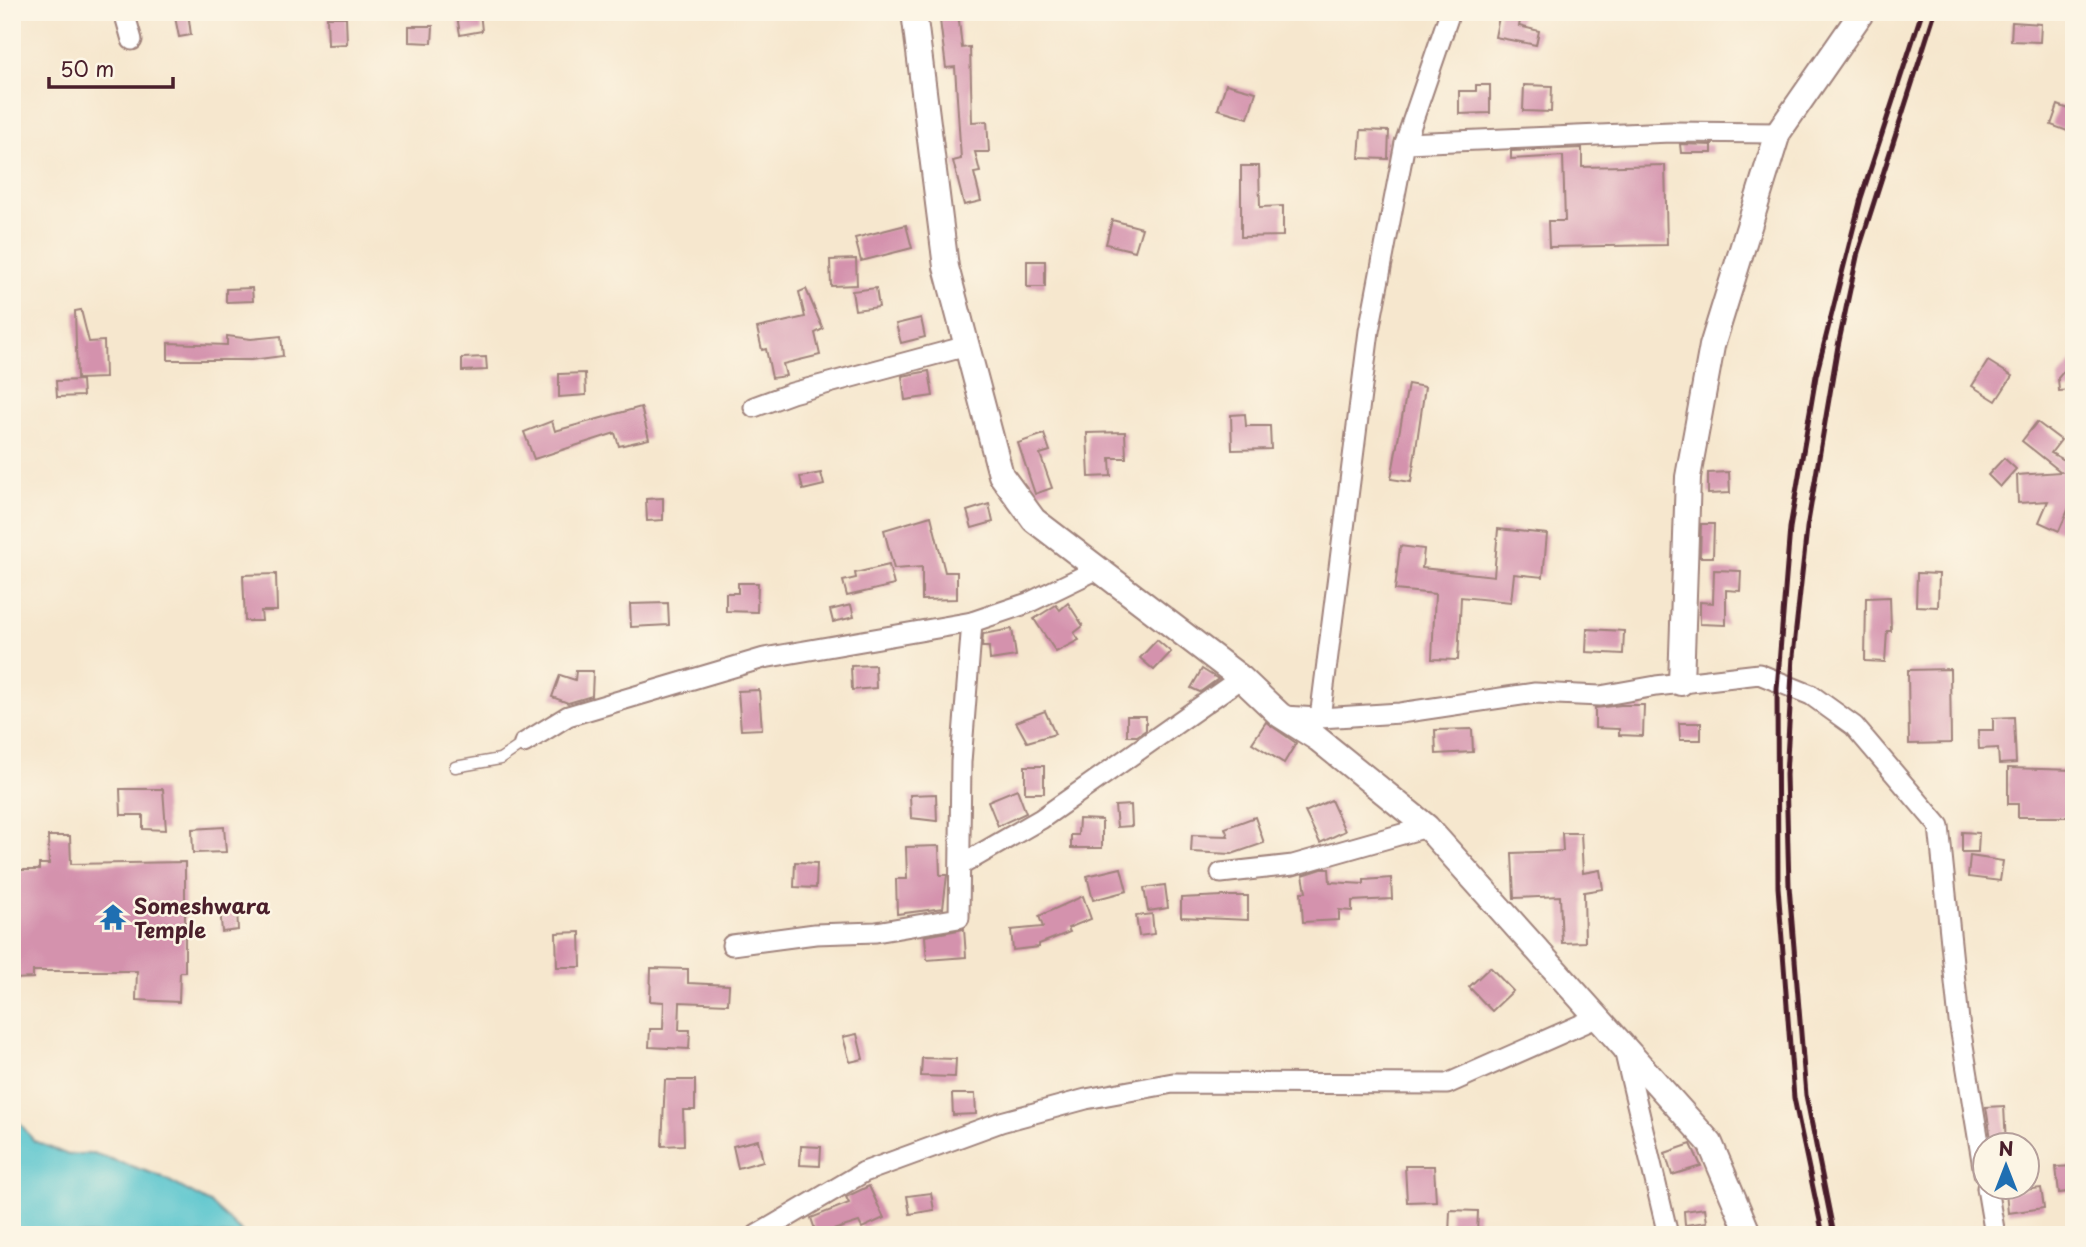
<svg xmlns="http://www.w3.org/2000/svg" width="2086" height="1247" viewBox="0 0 2086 1247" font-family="'Playpen Sans',sans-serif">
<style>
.water{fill:#58c5ce;stroke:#51727c;stroke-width:2}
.building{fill:#d492ad}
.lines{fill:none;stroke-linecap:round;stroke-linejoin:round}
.service-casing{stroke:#a0837c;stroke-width:13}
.minor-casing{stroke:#a0837c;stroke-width:23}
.tertiary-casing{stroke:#a0837c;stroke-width:28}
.service{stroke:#fff;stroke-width:10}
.minor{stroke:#fff;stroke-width:19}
.tertiary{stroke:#fff;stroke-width:24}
.rail{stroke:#4a1f2b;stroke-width:5}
.labels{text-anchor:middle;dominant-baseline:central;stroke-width:5;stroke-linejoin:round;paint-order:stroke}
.poi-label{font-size:21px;font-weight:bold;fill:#4a1f2b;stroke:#fcf5e5;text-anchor:start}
</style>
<rect width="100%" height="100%" fill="#fcf5e5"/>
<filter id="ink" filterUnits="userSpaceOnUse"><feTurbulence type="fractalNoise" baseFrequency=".0143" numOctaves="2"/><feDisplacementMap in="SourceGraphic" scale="14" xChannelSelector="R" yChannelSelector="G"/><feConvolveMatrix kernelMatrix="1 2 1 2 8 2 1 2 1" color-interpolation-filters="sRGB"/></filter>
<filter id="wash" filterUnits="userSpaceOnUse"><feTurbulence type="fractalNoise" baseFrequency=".00686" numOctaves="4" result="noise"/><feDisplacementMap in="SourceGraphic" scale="28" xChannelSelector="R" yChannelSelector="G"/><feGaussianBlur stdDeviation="1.57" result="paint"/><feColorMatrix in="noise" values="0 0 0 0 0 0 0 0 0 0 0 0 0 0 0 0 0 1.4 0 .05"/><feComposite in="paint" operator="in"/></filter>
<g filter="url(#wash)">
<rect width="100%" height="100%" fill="#f6e7ce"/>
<!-- water -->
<path class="water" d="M12,1113L34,1141L68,1155L93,1153L160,1176L210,1203L245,1235H12Z"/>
<g id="blocks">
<!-- building -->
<g class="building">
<path d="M174,12H188L191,35L179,37Z"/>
<path d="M480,12L482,31L460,35L457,15Z"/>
<path d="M939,12H958L962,48L970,47L972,122L987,121L989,152H975L980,172L974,173L981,201L964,205L953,161L961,159L955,67L946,68Z"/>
<path d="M1500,12H1522L1519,26L1539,31L1536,45L1495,37Z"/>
<path d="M327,17H346L347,44L328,45Z"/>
<path d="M2012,22L2041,24L2040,42L2011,41Z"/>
<path d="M409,26H433L432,43L409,42Z"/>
<path d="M1226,84L1256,92L1248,118L1218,109Z"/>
<path d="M1476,85H1490V113L1459,114V91H1476Z"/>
<path d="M1524,85L1552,86L1551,112L1523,111Z"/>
<path d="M2058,105L2074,111L2070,132L2051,125Z"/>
<path d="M1361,130L1389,131L1388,159L1359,158Z"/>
<path d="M1680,144L1712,145V153H1681Z"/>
<path d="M1582,148V167L1665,165L1667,245L1549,247L1548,221H1565L1563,156L1511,159V151Z"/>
<path d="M1241,166H1259L1260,207L1283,206V236L1241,237Z"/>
<path d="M1112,220L1142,228L1135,251L1106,244Z"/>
<path d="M906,225L912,248L861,261L855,238Z"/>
<path d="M856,259L857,285L831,286L830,260Z"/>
<rect x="1027" y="261" width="18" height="26"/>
<path d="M252,288L253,301L226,302V289Z"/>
<path d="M876,288L879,307L855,310L852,291Z"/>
<path d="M806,289L823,329L815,333L820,355L783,364L786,376L772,378L766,349L762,350L757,328L805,317L799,292Z"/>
<path d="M81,310L89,342L104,341L105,378L77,379L75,311Z"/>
<path d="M921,318L925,337L901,343L896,324Z"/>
<path d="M227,336L251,339L281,336L283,356L251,360H168V343L227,345Z"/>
<path d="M486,357L487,370L462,371V358Z"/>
<path d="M2074,359V390L2059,391L2058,378Z"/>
<path d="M1988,361L2012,376L1996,401L1972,386Z"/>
<path d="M929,371L933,396L905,400L902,376Z"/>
<path d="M585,373L586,395L559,397V374Z"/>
<path d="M82,380L83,396L57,397L56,381Z"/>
<path d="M1408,384L1425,387L1411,482L1391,479Z"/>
<path d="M641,407L649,439L619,446L615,433L534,459L524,432L552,421L555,431Z"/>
<path d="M1245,414L1246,426H1270L1271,449L1232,450L1231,415Z"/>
<path d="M2037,422L2061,440L2051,453L2074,465V496L2059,531L2039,522L2048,501L2018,503L2017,475L2061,472L2022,441Z"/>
<path d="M1125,432L1126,458H1110L1111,476L1089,477L1087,433Z"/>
<path d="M1044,434L1050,451L1040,454L1052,488L1035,494L1018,443Z"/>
<path d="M2004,458L2016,469L2000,487L1988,475Z"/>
<path d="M1729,472L1730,493L1708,494V473Z"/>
<path d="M821,473L824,485L803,490L800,477Z"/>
<path d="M663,498V520L647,521L646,499Z"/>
<path d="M989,504L993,522L972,528L967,511Z"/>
<path d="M931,516L945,572H957V599L922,600V567L894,569L884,530Z"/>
<path d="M1701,524H1714L1713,557H1700Z"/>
<path d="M1498,529L1547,534L1543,577L1514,574L1511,602L1461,597L1458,660L1432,659L1435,594L1395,590L1400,546L1424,549L1422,568L1494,576Z"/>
<path d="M889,565L894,585L847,596L843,581L856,578L855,573Z"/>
<path d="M1714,570L1741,571L1740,591L1726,590V625L1700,624V602L1713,603Z"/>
<path d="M1917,573L1939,574L1938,607L1916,606Z"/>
<path d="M276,574L277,611H261L262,621H245L243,575Z"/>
<path d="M738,583H758L757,612L726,611V593H738Z"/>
<path d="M1890,597L1891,631H1887L1885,662L1865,661L1866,598Z"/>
<path d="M668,603L669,625L631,627L630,604Z"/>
<path d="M1068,603L1083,626L1074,633L1079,640L1056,652L1034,619L1056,605L1060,610Z"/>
<path d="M851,605L854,617L833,622L830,610Z"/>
<path d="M1012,629L1016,656L990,660L989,647H982L983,634Z"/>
<path d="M1587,629L1624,631L1623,654L1586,652Z"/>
<path d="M1157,640L1171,652L1154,670L1140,658Z"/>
<path d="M875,665L876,688L852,690L851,666Z"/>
<path d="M1202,669L1218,679L1200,692L1191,688Z"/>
<path d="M1950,669L1951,743L1909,744L1908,670Z"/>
<path d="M576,671H593L592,696L568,703L552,697L560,675L575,680Z"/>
<path d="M759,690L762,729L741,730L738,691Z"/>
<path d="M1621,705H1644L1643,736L1619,735V729L1595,728V708Z"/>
<path d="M1045,711L1055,734L1027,742L1016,722Z"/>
<path d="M1127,716H1146V730L1137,736H1127Z"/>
<path d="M2014,717L2016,763L1999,764L1998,748L1979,749L1978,730H1993V718Z"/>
<path d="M1266,722L1296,743L1284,763L1252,743Z"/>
<path d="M1679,723H1701V740H1680Z"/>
<path d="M1472,729L1473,752L1436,754L1435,730Z"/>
<rect x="1025" y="766" width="19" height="27"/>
<path d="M2008,768L2074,770V817H2018V804H2008Z"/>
<path d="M120,789H163L166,830L143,829V815H121Z"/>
<path d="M1017,789L1026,813L998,826L988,801Z"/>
<path d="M936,794L937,821L911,818L910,795Z"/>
<path d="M1331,800L1345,831L1320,843L1305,812Z"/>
<path d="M1131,805L1132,826L1117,827L1115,806Z"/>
<path d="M1255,817L1264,843L1232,854L1191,852L1192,835L1228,836L1225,828Z"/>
<path d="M1079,819L1102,820V848H1071V835H1078Z"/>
<path d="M224,827L226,852L193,853L192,829Z"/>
<path d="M1962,832L1979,833L1978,852H1962Z"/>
<path d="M1562,833H1581L1583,873L1600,870L1603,889L1584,892L1585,942L1562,943L1560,896L1514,898L1512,853L1563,851Z"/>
<path d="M48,836H70L71,864L185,862V972H180L179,1002L136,1000L137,971H33V978L12,979V870H39V864H49Z"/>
<path d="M939,846L940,875H947L943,908L897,914L896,879H907L906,847Z"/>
<path d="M1970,856L2003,861L2000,881L1968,877Z"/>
<path d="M795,862L817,863L816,888L794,887Z"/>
<path d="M1121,868L1127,891L1093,900L1087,876Z"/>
<path d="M1322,869H1329L1330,882L1364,884V880L1391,878L1392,899L1352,901V911L1339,910V920L1303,922L1301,892H1306L1303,875Z"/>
<path d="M1165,885L1168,908L1148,911L1144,888Z"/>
<path d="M1083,896L1091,919L1068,928L1070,932L1039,944V947L1013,950L1011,930L1043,927L1039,916Z"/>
<path d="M1224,896H1248V920L1181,917V898Z"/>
<path d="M237,906L238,930L222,932L220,907Z"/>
<path d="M1152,914L1154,934L1139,936L1136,916Z"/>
<path d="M964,929L966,957L927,960L925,936Z"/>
<path d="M580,932L581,967H557L556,933Z"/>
<path d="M1490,967L1513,991L1492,1011L1469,987Z"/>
<path d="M651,968L688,969V983L729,985L728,1004L680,1002L679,1030H690L689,1049L649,1047L650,1029H663L664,1002L650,1001Z"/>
<path d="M857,1034L863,1059L850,1062L843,1037Z"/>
<path d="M922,1058L956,1059L955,1077L921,1076Z"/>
<path d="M665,1080H695V1110H683L684,1145L662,1146Z"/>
<path d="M952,1094H975L976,1114L953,1115Z"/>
<path d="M2004,1106L2006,1145H1992L1986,1107Z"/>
<path d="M758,1140L763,1161L738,1168L733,1146Z"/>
<path d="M1691,1144L1701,1166L1672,1175L1665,1153Z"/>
<path d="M801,1146L821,1147L820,1166L800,1165Z"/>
<path d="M1405,1166H1434L1436,1201L1407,1202Z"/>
<path d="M2074,1166V1191L2059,1193L2056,1167Z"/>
<path d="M869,1186L884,1218L862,1228L859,1222L817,1235L811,1218L849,1203L846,1197Z"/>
<path d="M2041,1188L2044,1208L2008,1213L2006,1192Z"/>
<path d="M931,1193L934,1210L910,1214L907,1196Z"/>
<path d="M1705,1208L1707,1222L1685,1225L1684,1211Z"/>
<path d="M1450,1210L1478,1211L1477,1235H1449Z"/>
</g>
</g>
</g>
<g filter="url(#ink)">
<use href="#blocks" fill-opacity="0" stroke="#a0837c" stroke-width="2"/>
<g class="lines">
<defs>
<path id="service" d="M455,767L500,759L524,743"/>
<g id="minor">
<path d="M124,12L132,40"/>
<path d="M1405,143L1671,132L1778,133"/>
<path d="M754,407L792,393L967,346"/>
<path d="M1283,716L1320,718L1400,713L1535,693L1600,696L1656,686L1759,674L1811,695L1854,726L1939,826L1959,1021L1984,1173"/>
<path d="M1320,718L1369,331L1405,143L1450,12"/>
<path d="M524,743L568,716L764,658L972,622L1028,603L1098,569"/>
<path d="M961,865L1041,819L1241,678"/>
<path d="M1221,873L1293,865L1427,827"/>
<path d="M732,945L815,934L876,932L959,918L961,762L972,622"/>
<path d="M1623,1045L1668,1235"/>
<path d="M1987,1188L1995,1235"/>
<path d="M757,1235L864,1172L1001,1122L1086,1099L1173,1083L1447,1084L1596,1018"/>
</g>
<g id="tertiary">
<path d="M914,12L946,267L1001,475L1034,520L1241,678L1280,715L1318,739L1427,827L1710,1143L1749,1235"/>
<path d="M1681,683L1688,477L1712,346L1778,133L1862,12"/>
</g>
</defs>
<!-- service casing -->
<use href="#service" class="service-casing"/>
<!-- minor casing -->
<use href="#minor" class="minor-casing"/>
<!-- tertiary casing -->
<use href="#tertiary" class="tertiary-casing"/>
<!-- service -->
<use href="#service" class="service"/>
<!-- minor -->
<use href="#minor" class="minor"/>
<!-- tertiary -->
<use href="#tertiary" class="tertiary"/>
<!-- rail -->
<g class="rail">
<path d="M1823,1235L1794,1098L1778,887L1777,689L1790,528L1816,376L1861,198L1922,12"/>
<path d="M1834,1235L1806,1095L1789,886L1786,775L1793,656L1807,528L1838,346L1858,252L1935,12"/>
</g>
</g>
</g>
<!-- icons -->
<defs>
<symbol id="temple-bare" viewBox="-9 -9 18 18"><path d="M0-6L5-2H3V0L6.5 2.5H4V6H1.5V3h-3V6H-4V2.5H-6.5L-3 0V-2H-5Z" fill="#1f6fb2" stroke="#fcf5e5" stroke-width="2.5" paint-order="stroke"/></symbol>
</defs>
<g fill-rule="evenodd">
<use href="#temple-bare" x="94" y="898" width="38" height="38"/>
</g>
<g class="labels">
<!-- poi labels -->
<g class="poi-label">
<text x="134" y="905">Someshwara<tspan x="134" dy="24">Temple</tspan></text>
</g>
</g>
<!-- margin -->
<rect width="2086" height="1247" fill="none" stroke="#fcf5e5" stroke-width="42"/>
<!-- north arrow -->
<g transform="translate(2006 1166)"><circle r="33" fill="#fcf5e5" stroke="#b59f9b" stroke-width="2"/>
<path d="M0-5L12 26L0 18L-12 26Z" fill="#1f6fb2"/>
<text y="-10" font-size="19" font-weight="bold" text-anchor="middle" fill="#4a1f2b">N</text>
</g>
<!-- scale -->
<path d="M49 77v10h124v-10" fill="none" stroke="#4a1f2b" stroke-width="3.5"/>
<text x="60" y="77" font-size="21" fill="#4a1f2b" stroke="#fcf5e5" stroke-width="5" paint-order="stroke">50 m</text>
</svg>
